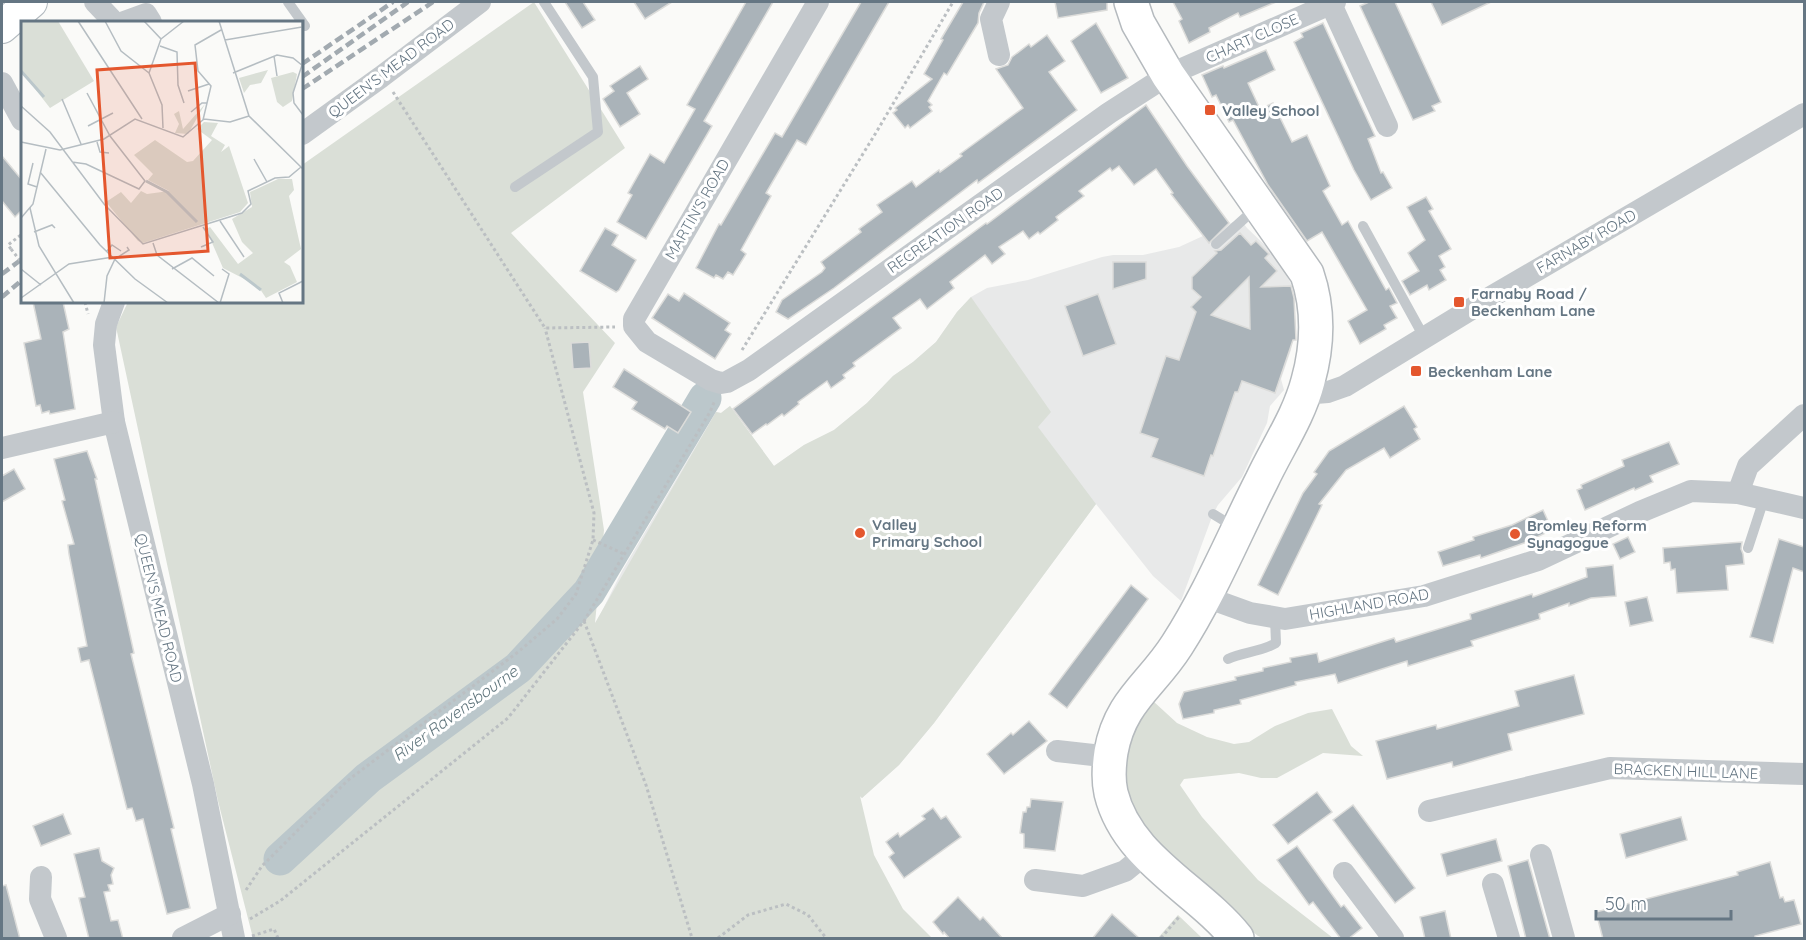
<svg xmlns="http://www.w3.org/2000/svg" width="1806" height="940" viewBox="0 0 1806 940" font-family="Quicksand,sans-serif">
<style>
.built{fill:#e8e9e9}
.green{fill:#dadfd7}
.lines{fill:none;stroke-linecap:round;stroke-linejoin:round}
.river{stroke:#bbc7cb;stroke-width:33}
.building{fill:#aab3b9;stroke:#dcdcda;stroke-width:1.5;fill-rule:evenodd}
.secondary-casing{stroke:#b3babf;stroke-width:34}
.primary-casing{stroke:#b5babe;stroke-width:36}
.path{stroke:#bbbfc2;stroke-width:3;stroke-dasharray:3 3;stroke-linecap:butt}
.lane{stroke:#c3c8cc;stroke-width:10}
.street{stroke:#c3c8cc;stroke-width:22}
.secondary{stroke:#fff;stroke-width:32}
.primary{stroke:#fff;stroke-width:33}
.rail{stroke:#a2aab0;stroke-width:4.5;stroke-dasharray:9 4.5;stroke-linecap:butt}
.path-bridge{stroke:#bbbfc2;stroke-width:3;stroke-dasharray:3 3;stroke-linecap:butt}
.poi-dot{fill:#e4572e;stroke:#fff;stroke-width:2}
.labels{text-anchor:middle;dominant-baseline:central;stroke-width:6;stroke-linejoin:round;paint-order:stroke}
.street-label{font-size:15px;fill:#657683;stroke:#fff}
.poi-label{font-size:15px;font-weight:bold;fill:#657683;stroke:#fff;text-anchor:start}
.water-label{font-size:16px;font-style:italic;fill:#60757c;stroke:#fff}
.inset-river{fill:none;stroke:#bbc7cb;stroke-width:3}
.inset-road{fill:none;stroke:#b5bdc2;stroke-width:1.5}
.view{fill:#e4572e;fill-opacity:0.15;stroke:#e4572e;stroke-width:3}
.inset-edge{fill:none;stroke:#657683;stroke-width:3}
</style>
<rect width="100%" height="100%" fill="#fafaf8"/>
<!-- built -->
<path class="built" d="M1240,219L1247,228L1269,249L1282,266L1291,284L1294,329L1291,350L1281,379L1284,390L1270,406L1267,423L1242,477L1218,505L1213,514L1181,601L1153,576L1096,504L934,723L899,765L862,798L595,625L622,571L716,412L721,413L730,406L774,466L804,445L834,430L867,403L893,376L913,362L936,342L957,312L971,297L987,288L1028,280L1102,257L1113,255H1143L1179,247Z"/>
<!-- green -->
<g class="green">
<path d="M534,2L625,148L511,233L615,343L583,392L604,530L595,623L716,412L721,413L730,406L774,466L804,445L834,430L867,403L893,376L913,362L936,342L957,312L971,297L1051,412L1038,427L1096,504L934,723L899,765L862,798L860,796L874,855L903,909L932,938H253L218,801L116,327L128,302H302V165Z"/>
<path d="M1153,701L1177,723L1207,737L1234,744L1249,742L1275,726L1308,713L1332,709L1351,746L1363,756L1323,753L1277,778H1261L1239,773L1184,779L1180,785L1202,817L1258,880L1333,938H1263L1258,936L1183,875L1126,803L1122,750L1131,729Z"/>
<path d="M1178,915L1202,938H1158Z"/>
</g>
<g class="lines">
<!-- river -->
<path class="river" d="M280,859L368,778L518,668L589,592L705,398"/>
</g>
<!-- building -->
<g class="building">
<path d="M565,2H583L595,20L582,28Z"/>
<path d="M634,2H672L645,19Z"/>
<path d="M746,2H773L704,121L712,126L646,239L617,222L632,195L628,193L650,154L664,163L695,109L687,105Z"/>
<path d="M861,2H889L806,145L797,140L766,193L771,196L741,250L746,254L733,275L728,272L723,279L716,275L714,278L696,268L719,224L721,225L775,133L782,137Z"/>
<path d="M963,2H984L979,13L978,23L947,75L944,73L928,101L932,105L929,107L932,111L910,128L908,125L905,128L893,113L897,110L895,108L932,79L924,74L943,40L941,39Z"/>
<path d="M1055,2H1107V10L1058,18Z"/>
<path d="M1173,2H1276L1240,17L1238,13L1209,28L1210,32L1189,43L1179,21L1182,19Z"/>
<path d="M1369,2H1395L1441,102L1432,106L1435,111L1413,120L1360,6Z"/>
<path d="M1431,2H1491L1442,25Z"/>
<path d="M1096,23L1128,78L1101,93L1071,41Z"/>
<path d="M1323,23L1375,136L1368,139L1381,173L1383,172L1392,188L1371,200L1354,170L1294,42L1303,37L1301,33Z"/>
<path d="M1047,35L1065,61L1049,72L1077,110L978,183L977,180L834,288L788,319L776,312L782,300L822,272L825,268L821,262L861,232L859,229L882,212L877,205L912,181L916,187L939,170L940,172L962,156L960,154L1023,108L996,69L1008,65L1012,57L1029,44L1031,47Z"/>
<path d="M1266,50L1275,70L1248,83L1260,109L1273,103L1292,142L1307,135L1330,186L1323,191L1342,225L1348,221L1386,290L1389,288L1397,303L1390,306L1397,318L1384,325L1386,329L1360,344L1348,321L1367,310L1322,232L1307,241L1268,185L1233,120L1229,122L1216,95L1212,97L1202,75L1223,66L1224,68Z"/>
<path d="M640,66L648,79L627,93L640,114L620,127L603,99L614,91L610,86Z"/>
<path d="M1146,105L1187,166L1229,223L1209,243L1171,194L1173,193L1156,169L1134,185L1119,166L1112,171L1110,168L1079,191L1084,196L1056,217L1058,220L1040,234L1038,232L1029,239L1023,231L999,247L1005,254L992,264L985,255L950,282L954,288L927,309L920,299L893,318L901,328L853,363L855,366L843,375L845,378L831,388L827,381L798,402L799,404L784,416L782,414L767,425L766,424L752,434L733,409L986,223L987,224Z"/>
<path d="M2,156L22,180V210L15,217L2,201Z"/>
<path d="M1426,197L1433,209L1429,211L1451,249L1439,256L1445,267L1440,270L1446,280L1429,290L1427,285L1410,295L1402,281L1419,271L1408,253L1425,240L1407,207Z"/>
<path d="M605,228L618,235L612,245L636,260L619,290L616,292L580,271Z"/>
<path d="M1240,233L1251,245L1256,241L1269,254L1265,258L1277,271L1261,287L1291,286L1294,298L1296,340H1293L1275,393L1242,381L1238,392H1235L1213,456L1211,455L1204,476L1151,457L1158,439L1140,433L1166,356L1179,360L1196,312L1191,307L1201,297L1192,289V277L1217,253L1215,251L1221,250ZM1249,277L1250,329L1211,315Z"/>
<path d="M1113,262H1146V279L1113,289Z"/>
<path d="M684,293L730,323L725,330L731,334L715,359L652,318L668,294L679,301Z"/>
<path d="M1098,294L1116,344L1083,356L1065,306Z"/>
<path d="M33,302H63L69,329L63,332L75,409L50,414L49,411L42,413L40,405L36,406L24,343L41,339Z"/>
<path d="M589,342L591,368L573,369L571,343Z"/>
<path d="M624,369L691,412L678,433L667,426L665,429L632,409L637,402L613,387Z"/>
<path d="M1404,406L1417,427L1414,429L1420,439L1390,458L1384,448L1346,470L1319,504L1322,505L1278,595L1258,585L1303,493L1317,474L1314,472L1329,451Z"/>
<path d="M1669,442L1679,464L1650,476L1653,482L1635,490L1634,488L1585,510L1577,490L1582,488L1581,485L1624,466L1622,460Z"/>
<path d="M87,451L97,479H95L134,653L131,654L174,828L171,829L190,908L167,914L143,819L136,821L132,808L127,809L89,660L81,662L78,648L87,646L69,554L68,545L74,544L62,501L65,500L54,459Z"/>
<path d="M14,469L25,489L2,502V476Z"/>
<path d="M1543,510L1552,530L1524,543L1481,558L1480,555L1443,566L1438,552L1474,540L1473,537L1512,525Z"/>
<path d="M1628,537L1635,552L1620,559L1613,544Z"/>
<path d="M1779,539L1804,547V572L1793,568L1773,643L1750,637Z"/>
<path d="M1742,542L1741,549L1743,554L1744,564L1726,566L1728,590L1677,593L1675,569L1671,570L1670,562L1664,563L1663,548Z"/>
<path d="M1613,565L1616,596L1591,598L1569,606V603L1539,614L1540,619L1471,641L1473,646L1408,666L1407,661L1338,683L1335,674L1295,682L1296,685L1240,700L1241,704L1214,710V713L1183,719L1179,704L1184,692L1236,680L1235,677L1263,671V668L1291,662L1290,658L1317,653L1319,662L1394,638L1396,642L1471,619L1470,614L1532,594L1533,597L1587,577L1586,568Z"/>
<path d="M1131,585L1148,599L1067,708L1049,694Z"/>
<path d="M1647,597L1653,621L1630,626L1625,602Z"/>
<path d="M1574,675L1584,714L1508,734L1512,750L1453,767L1452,762L1387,779L1376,741L1436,725L1437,729L1519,706L1515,691Z"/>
<path d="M1029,721L1047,741L1004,774L987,754L1011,733L1013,735Z"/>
<path d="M1317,792L1332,812L1288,844L1273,825Z"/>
<path d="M1031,799L1063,802L1055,851L1024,848V834L1020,833L1023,812H1026L1027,807H1030Z"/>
<path d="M1353,805L1415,888L1395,903L1333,820Z"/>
<path d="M933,808L941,819L946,816L961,837L904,878L889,857L894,853L886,842L898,833L900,837L925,819L922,816Z"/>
<path d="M63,814L71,834L41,846L33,826Z"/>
<path d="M1681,817L1687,840L1626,858L1620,834Z"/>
<path d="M1496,839L1502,861L1447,876L1441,854Z"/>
<path d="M1297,846L1341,907L1344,905L1362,928L1348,939H1341L1313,902L1309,905L1277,860Z"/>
<path d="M99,848L102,861L114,868L111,875L113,884L108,885L110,891L104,892L111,921L118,920L123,939H89L79,898L85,897L74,854Z"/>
<path d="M1528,860L1550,939H1526L1508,866Z"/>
<path d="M1770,862L1780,898L1783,897L1785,902L1794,900L1801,924L1755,936V939H1603L1596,912L1738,875L1737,872Z"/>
<path d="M6,885L20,939H2V886Z"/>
<path d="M958,897L980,920L983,917L1003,939H950L944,932L943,934L933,922Z"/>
<path d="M1445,911L1451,939H1425L1420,917Z"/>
<path d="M1112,914L1140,939H1092Z"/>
</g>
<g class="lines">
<defs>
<path id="secondary" d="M2,27L31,2"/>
<path id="primary" d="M1131,2L1138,23L1168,75L1307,274C1319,309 1318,345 1308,381C1299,416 1277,448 1262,480C1234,535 1210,594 1177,645C1151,686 1120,701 1111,752C1109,765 1108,780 1111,793C1127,859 1198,889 1237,938"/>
</defs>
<!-- secondary casing -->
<use href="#secondary" class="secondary-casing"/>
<!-- primary casing -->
<use href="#primary" class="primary-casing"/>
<!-- path -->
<g class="path">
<path d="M393,92L545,328L615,327"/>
<path d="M11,249L8,245L22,234"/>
<path d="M85,302L88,314"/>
<path d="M742,350L877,131L953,2"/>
<path d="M593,540L624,554"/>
<path d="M584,621L646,785L692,938"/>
<path d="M246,890L262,866L347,781L518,652L557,619L576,594L593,540L594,513L545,328"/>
<path d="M250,919L280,901L508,718L584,621L710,412L715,400"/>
<path d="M252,936L274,929L278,938"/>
<path d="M718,938L748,915L786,904L808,915L826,938"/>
<path d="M1161,938L1179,917"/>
</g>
<!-- lane -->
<g class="lane">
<path d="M288,2L305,26"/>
<path d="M515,187L598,132L593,77L544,2"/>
<path d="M1363,226L1424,337"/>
<path d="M1216,244L1256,208"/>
<path d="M1213,514L1236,528"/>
<path d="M1748,548L1764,499"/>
<path d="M1228,659C1243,652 1261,652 1276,643L1275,618"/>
</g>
<!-- street -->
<g class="street">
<path d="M95,2L114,22"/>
<path d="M818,2L634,319V326L647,342L711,380L721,383L727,382L749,370L1109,113L1168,75L1335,2"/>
<path d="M1330,2L1387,126"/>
<path d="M124,22L146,14L151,22"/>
<path d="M999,55L991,19L999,2"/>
<path d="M2,83L22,120"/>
<path d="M302,134L381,77L480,2"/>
<path d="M114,302L106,324L104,345L114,422L203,784L234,938"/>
<path d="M1303,394L1328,392L1345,386L1491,297L1804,114"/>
<path d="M2,448L114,422"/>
<path d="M1738,493L1748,466L1804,415"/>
<path d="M1203,596L1250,613L1285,619L1424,596L1538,560L1640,512L1691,491L1738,493L1804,508"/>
<path d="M1057,751L1111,757"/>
<path d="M1429,811L1610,768L1804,774"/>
<path d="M1541,855L1564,938"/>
<path d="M1344,873L1393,938"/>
<path d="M41,877L40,899L56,938"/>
<path d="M1035,880L1083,886L1125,871L1147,853"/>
<path d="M1493,884L1509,938"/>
<path d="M183,938L230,914"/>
</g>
<!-- secondary -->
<use href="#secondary" class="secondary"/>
<!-- primary -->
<use href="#primary" class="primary"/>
<!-- rail -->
<g class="rail">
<path d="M302,64L393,2"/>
<path d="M302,77L408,2"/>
<path d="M302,89L433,2"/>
<path d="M2,274L22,259"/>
<path d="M2,297L22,280"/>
</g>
<!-- path-bridge -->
<path class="path-bridge" d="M11,249L22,263"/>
</g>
<!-- markers -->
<g class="poi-dot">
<rect x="1204" y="104" width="12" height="12" rx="3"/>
<rect x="1453" y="296" width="12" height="12" rx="3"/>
<rect x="1410" y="365" width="12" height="12" rx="3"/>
<circle cx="860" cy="533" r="6"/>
<circle cx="1515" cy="534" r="6"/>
</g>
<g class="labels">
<!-- street labels -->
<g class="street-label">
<text transform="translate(1252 38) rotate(-24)">CHART CLOSE</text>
<text transform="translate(391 68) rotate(-37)">QUEEN'S MEAD ROAD</text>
<text transform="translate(697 209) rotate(-60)">MARTIN'S ROAD</text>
<text transform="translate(945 230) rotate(-35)">RECREATION ROAD</text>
<text transform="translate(1586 241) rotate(-30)">FARNABY ROAD</text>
<text transform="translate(1369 604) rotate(-10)">HIGHLAND ROAD</text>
<text transform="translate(159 608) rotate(76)">QUEEN'S MEAD ROAD</text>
<text transform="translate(1686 771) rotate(2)">BRACKEN HILL LANE</text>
</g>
<!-- poi labels -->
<g class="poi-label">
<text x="1222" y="110">Valley School</text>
<text x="1471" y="293">Farnaby Road /<tspan x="1471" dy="17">Beckenham Lane</tspan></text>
<text x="1428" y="371">Beckenham Lane</text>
<text x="872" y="524">Valley<tspan x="872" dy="17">Primary School</tspan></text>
<text x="1527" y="525">Bromley Reform<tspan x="1527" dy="17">Synagogue</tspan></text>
</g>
<!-- water labels -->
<g class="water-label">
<text transform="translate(455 713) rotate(-36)">River Ravensbourne</text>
</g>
</g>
<!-- overview -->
<g transform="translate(21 21)">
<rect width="282" height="282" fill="#fafaf8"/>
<path d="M0,0H37L73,60L29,87L0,50ZM247,49L240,62L229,64L223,72L218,57ZM272,51L276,53L271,80L262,86L256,81L250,57ZM184,83L167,113L154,112L158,103L153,93L158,90L162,108ZM183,101L197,102L190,115L204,124L200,131L208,125L227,182L219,191L122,222L117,220L85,181L100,171L110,182L120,170L126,173L148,170L127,159L132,153L113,134L134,119L166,141L172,140L191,119L176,108ZM257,158H271L273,169L268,175L280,228L263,241L269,245L276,261L245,277L237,265L202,247L185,208L189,206L217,243L232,232L221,221L211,198L231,186L229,171Z" fill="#dadfd7"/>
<path class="inset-river" d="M0,50L23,76M125,160L146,171L176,201M219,253L240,269"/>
<path class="inset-road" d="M57,0L121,98M84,0L100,30L128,52M123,0L140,18L128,52L141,84L142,107M198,0L228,95L282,148M281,0V44M140,18L163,0M204,19L281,6M139,25L156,31L157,64L163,82M253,35L256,55M281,44L272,72L273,82L282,94M212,52L256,34L272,37L282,45M167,70L188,63M41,78L60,123M0,85L29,111L83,183L122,223L221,192L230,183L227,170L254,157L268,156L280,146M170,91L181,82H186M182,99L190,65L177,50L174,24L200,9M67,105L92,92M0,121L39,129L83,118L114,98L162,116L183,98L209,101L228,95M76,121L79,131L88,132M233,138L246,161M51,141L65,143L118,168L124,160L89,115L66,72M12,142L7,163L16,166M19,151L79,224L114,258L147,282M9,187L18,225L53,282M0,197L12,183L25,128M199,200L223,236M13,211L31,204L34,207M132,222L136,234L198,282M180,226L192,221L182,206M86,230L91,224L100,230M0,248L20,264M151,248L171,237L193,255M0,277L48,243L92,236M83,282L86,255L94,238L108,229L106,226M199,282L208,253L201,248M262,282L258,272L282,260"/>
<path class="view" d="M174,42L187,230L89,237L76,49Z"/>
<rect width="282" height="282" class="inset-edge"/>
</g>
<!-- border -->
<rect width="1806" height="940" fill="none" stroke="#657683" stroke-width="6"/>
<!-- scale -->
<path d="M1596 910v9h135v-9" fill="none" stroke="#657683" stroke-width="3"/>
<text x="1605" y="910" font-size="18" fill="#657683" stroke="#ffffff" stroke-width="4.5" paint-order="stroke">50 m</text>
</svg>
